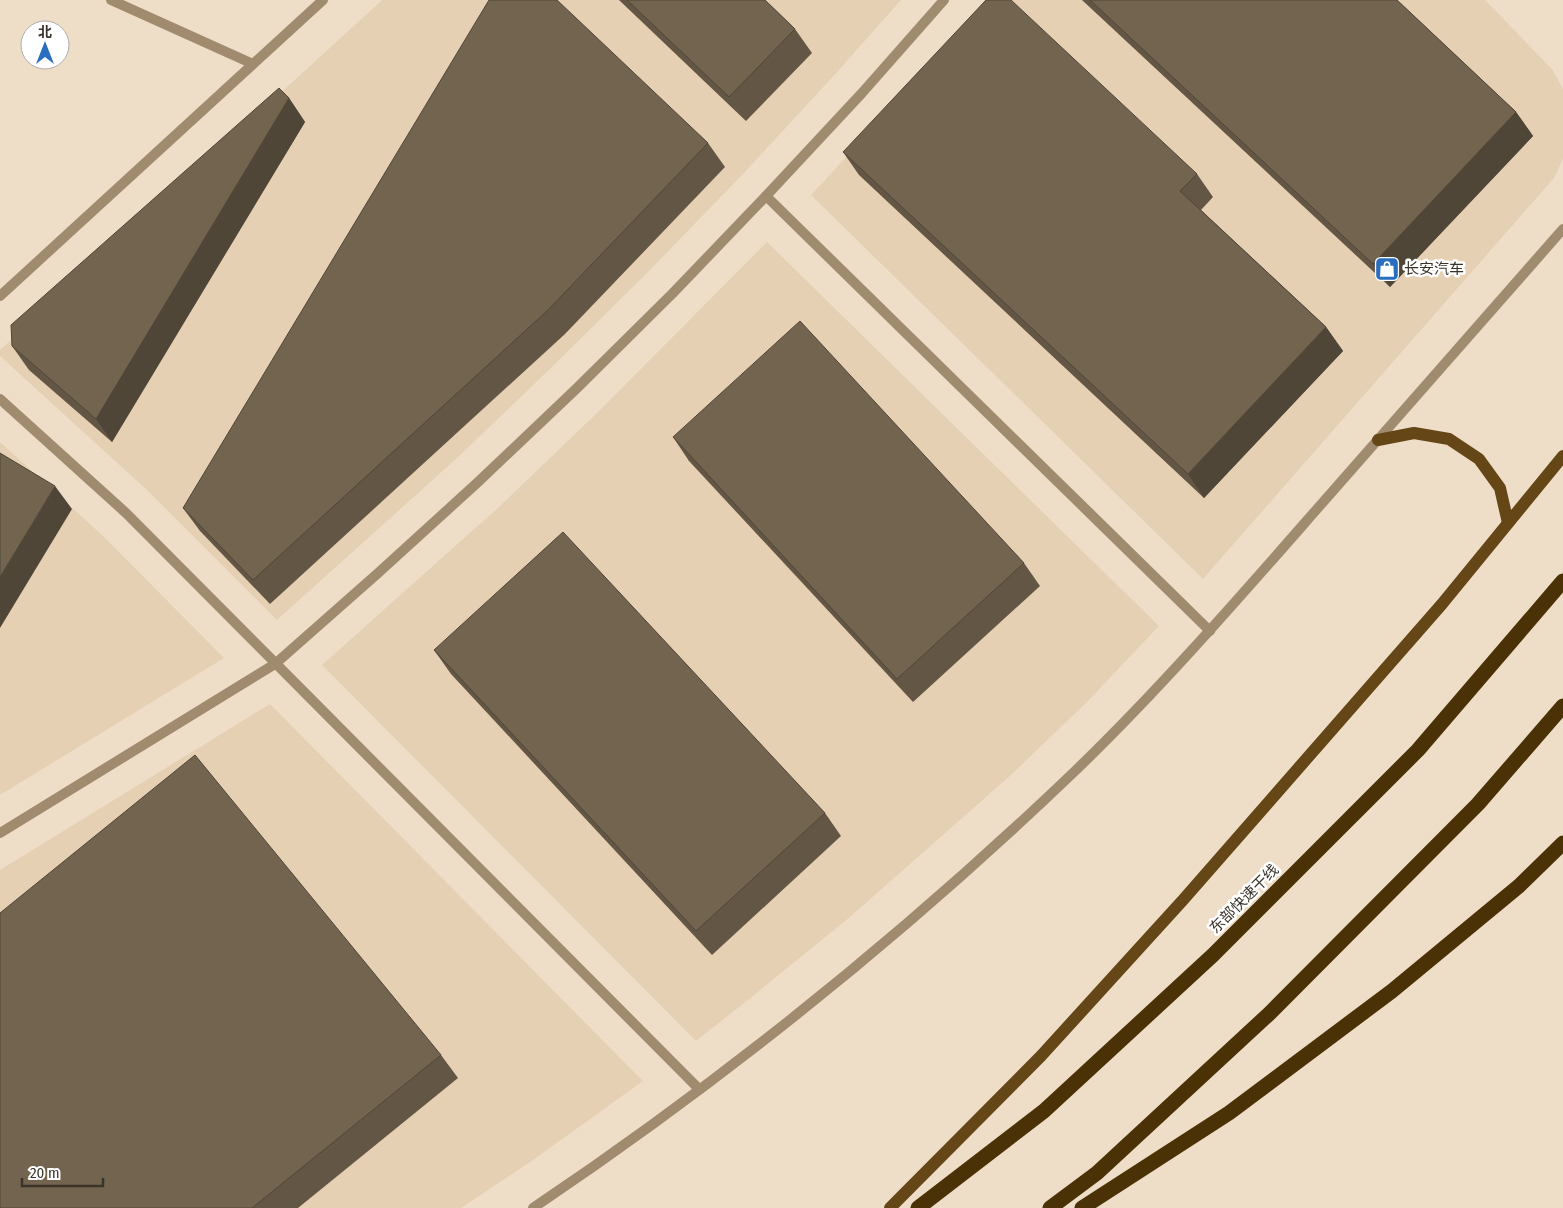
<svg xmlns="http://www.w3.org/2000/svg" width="1563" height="1208" viewBox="0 0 1563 1208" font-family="'Fira Sans Condensed','Noto Sans SC',sans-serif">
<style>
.built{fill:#e6d0b3}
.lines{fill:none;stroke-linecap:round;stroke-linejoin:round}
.lane{stroke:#a18b6e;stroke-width:10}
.street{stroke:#a18b6e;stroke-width:10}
.primary{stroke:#654617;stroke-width:12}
.highway{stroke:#4a3106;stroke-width:15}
.wall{fill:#635645}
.shaded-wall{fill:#504638}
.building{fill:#736450;stroke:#504638}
.labels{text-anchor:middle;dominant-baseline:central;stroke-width:5;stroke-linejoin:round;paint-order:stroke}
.poi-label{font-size:15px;fill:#39332a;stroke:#fff;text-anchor:start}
.street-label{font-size:15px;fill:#39332a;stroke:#fff}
</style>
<rect width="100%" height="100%" fill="#efdec7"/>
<!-- built -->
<g class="built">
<path d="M382,0H901L838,71L743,174L649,271L553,366L456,459L277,620L148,491L0,356V350Z"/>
<path d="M987,0H1485L1552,69L1563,89V159L1554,178L1203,579L811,195L886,114Z"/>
<path d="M767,242L1159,626L1087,702L1011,775L850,917L748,1000L696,1041L322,665L500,506L598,412Z"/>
<path d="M0,442L104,537L224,658L0,795Z"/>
<path d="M270,704L643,1081L536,1158L461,1208H0V870Z"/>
</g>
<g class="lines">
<!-- lane -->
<g class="lane">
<path d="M111,0L253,64"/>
<path d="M766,196L1210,631"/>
</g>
<!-- street -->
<g class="street">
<path d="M0,296L323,0"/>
<path d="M0,399L126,513L699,1089"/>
<path d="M0,833L275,664L377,574L477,483L576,389L672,294L766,196L862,93L944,0"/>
<path d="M533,1208C723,1080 908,931 1074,772C1160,689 1238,599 1317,509C1399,416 1481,322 1563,229"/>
</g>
<!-- primary -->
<g class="primary">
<path d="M1378,440L1414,433L1449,439L1479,459L1500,488L1508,523"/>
<path d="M890,1208L1041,1056L1183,900L1442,604L1563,456"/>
</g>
<!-- highway -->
<g class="highway">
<path d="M918,1208L1044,1111L1213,955L1418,750L1563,581"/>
<path d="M1050,1208L1097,1173L1270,1013L1478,804L1563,706"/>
<path d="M1082,1208L1229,1113L1392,991L1519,886L1563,843"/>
</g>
</g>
<!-- wall -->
<g class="wall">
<path d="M619,0H765L795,29L812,53L746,121Z"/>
<path d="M1082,0H1397L1516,112L1533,136L1390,287Z"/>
<path d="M289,98L305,122L112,442L29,370L12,346Z"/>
<path d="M708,143L725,167L565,334L270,604L200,531L183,508Z"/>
<path d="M843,152L1197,174L1213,197L1201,210L1326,327L1343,351L1204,498L859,175Z"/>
<path d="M673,437L1024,563L1040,586L913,702L689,461Z"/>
<path d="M434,650L825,813L841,836L712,955L451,674Z"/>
<path d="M441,1055L458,1078L298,1208H0Z"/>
</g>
<!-- shaded-wall -->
<g class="shaded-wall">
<path d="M289,98L305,122L112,442L96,419Z"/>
<path d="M1516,112L1533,136L1390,287L1373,264Z"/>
<path d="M1326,327L1343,351L1204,498L1188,474Z"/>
<path d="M55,486L72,509L0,628V577Z"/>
</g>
<!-- building -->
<g class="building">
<path d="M489,0H557L708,143L548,310L253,580L183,508Z"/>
<path d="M627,0H765L795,29L729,97Z"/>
<path d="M986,0H1011L1197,174L1180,191L1326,327L1188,474L843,152Z"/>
<path d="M1090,0H1397L1516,112L1373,264Z"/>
<path d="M279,88L289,98L96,419L12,346L11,325Z"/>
<path d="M800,321L1024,563L897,679L673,437Z"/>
<path d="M0,453L55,486L0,577Z"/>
<path d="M563,532L825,813L696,931L434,650Z"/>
<path d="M195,755L441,1055L252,1208H0V913Z"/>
</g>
<!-- icons -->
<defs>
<symbol id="shop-square" viewBox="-11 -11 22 22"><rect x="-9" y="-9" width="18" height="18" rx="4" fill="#2a6ebf" stroke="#fff"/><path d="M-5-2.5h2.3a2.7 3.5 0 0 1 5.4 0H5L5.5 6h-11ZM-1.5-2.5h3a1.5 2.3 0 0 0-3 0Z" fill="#fff"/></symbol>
</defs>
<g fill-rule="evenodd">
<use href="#shop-square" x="1373" y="255" width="28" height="28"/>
</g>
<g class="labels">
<!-- poi labels -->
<g class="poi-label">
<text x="1404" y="269">长安汽车</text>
</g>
<!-- street labels -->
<g class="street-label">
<text transform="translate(1244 899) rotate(-45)">东部快速干线</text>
</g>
</g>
<!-- north arrow -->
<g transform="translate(45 45)"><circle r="24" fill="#ffffff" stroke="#b0adaa"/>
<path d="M0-4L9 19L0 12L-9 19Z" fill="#2a6ebf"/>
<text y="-8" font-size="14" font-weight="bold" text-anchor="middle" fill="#39332a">北</text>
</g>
<!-- scale -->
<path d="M22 1178v8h81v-8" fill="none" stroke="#39332a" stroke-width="2.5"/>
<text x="30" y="1178" font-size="15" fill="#39332a" stroke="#ffffff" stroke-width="4" paint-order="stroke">20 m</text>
</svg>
